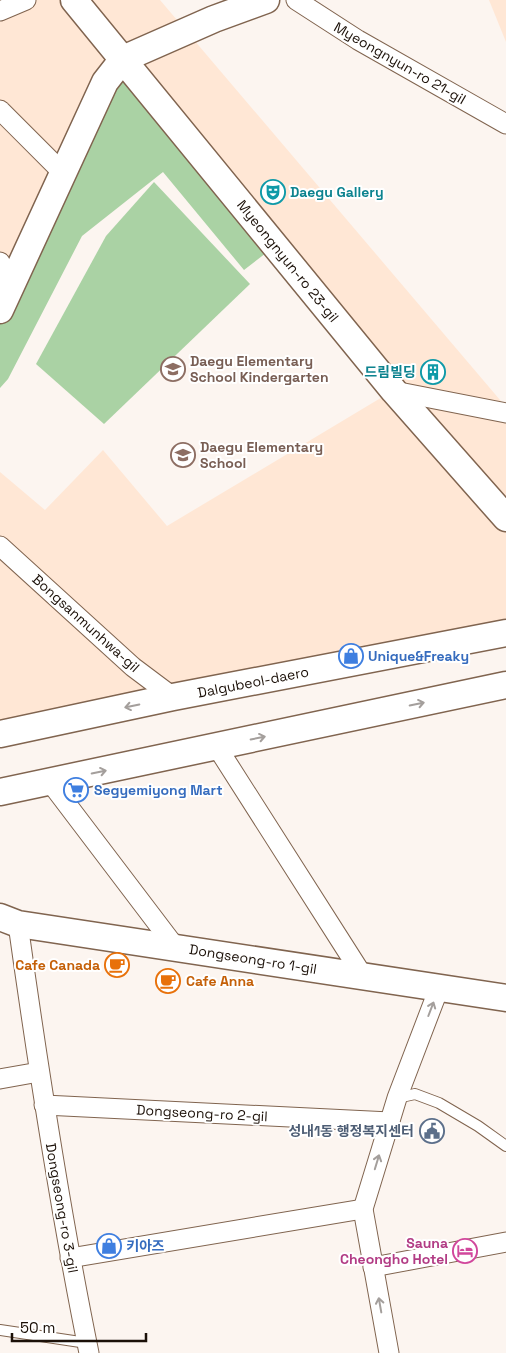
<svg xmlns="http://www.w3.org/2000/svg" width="506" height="1353" viewBox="0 0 506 1353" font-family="'Space Grotesk','Noto Sans KR',sans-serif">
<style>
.built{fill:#ffe7d5}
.green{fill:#aad2a4}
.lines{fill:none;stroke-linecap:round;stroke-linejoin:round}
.lane-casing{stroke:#80644f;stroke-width:12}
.street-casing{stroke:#80644f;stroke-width:21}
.secondary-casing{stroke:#80644f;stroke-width:29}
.lane{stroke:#fff;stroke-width:10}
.street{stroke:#fff;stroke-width:19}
.secondary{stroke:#fff;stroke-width:26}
.oneway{stroke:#a49f9c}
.labels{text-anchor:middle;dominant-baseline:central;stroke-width:4;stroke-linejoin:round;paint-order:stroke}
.street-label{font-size:14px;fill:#1b1008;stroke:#fff}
.culture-label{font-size:14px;font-weight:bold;fill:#0d838f;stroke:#fff;text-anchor:start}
.education-label{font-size:14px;font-weight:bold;fill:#785e54;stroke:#fff;text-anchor:start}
.shop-label{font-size:14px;font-weight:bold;fill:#366cbe;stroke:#fff;text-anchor:start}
.food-label{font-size:14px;font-weight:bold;fill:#c56008;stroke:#fff;text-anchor:end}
.service-label{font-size:14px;font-weight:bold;fill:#4e5e75;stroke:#fff;text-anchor:end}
.hotel-label{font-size:14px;font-weight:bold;fill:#b23c85;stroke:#fff;text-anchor:end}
</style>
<rect width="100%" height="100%" fill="#fcf5f0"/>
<!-- built -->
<g class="built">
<path d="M0,0H160L506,407V633L0,736V472L45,510L103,450L167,526L394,390L123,59L0,310Z"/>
<path d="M489,0H506V42Z"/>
</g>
<!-- green -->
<g class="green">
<path d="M123,59L275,246L244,270L163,172L82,236L8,379L0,388V310Z"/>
<path d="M154,182L250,284L104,424L36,364L106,236Z"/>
</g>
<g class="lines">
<defs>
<g id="lane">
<path d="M397,1098L415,1094L439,1103L478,1126L506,1146"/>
<path d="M0,1330L87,1343"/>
</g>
<g id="street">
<path d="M296,0L358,40L506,124"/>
<path d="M0,11L26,0"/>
<path d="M0,110L63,173"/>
<path d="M0,262L12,284"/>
<path d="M394,391L506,413"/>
<path d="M0,546L133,667L173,697"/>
<path d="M217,747L363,976"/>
<path d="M50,782L176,948"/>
<path d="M18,924C38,1067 60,1211 89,1353"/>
<path d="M0,1079L39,1072"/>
<path d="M44,1105L390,1122"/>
<path d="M70,1258L363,1209"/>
<path d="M373,1267L506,1242"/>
<path d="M389,1353L363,1209L397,1098L439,988"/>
</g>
<g id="secondary">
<path d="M74,0L394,391L506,518"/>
<path d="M0,310L105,82L123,59L214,19L266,0"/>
<path d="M0,734L173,697L506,633"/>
<path d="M0,792L506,685"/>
<path d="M0,917L18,924L506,998"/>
</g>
</defs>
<!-- lane casing -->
<use href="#lane" class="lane-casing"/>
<!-- street casing -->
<use href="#street" class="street-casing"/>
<!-- secondary casing -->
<use href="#secondary" class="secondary-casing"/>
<!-- lane -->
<use href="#lane" class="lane"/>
<!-- street -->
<use href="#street" class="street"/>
<!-- secondary -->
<use href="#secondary" class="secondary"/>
</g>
<!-- one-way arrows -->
<defs><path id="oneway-shaft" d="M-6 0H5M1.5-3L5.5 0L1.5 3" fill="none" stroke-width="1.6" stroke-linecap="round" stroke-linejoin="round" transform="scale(1.25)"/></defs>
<g class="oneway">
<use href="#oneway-shaft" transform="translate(417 704) rotate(-12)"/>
<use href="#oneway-shaft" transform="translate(132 706) rotate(168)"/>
<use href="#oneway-shaft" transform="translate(258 738) rotate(-12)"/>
<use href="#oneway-shaft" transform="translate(99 772) rotate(-12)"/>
<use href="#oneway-shaft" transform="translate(431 1009) rotate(-69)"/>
<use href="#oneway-shaft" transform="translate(377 1162) rotate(-73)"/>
<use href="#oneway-shaft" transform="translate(380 1305) rotate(-100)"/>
</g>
<!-- icons -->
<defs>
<symbol id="theatre-ring" viewBox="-11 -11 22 22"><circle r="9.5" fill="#fff" stroke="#0f9aa8" stroke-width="1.5"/><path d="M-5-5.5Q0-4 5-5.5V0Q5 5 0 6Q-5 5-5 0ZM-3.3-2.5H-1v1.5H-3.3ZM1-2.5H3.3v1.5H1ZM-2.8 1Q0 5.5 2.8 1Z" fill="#0f9aa8"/></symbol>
<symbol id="school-ring" viewBox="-11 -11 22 22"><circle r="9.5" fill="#fff" stroke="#8d6e63" stroke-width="1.5"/><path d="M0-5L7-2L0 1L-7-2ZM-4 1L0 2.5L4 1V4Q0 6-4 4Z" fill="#8d6e63"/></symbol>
<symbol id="building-ring" viewBox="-11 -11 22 22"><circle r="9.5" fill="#fff" stroke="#0f9aa8" stroke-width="1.5"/><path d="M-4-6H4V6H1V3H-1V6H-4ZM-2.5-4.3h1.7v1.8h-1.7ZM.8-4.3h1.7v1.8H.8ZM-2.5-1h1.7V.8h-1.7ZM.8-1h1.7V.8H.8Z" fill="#0f9aa8"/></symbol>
<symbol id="shop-ring" viewBox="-11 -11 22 22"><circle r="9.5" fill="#fff" stroke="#3f7fe0" stroke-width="1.5"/><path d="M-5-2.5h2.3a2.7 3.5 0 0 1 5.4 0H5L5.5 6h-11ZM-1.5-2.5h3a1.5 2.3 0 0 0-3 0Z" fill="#3f7fe0"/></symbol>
<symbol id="supermarket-ring" viewBox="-11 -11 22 22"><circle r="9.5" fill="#fff" stroke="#3f7fe0" stroke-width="1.5"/><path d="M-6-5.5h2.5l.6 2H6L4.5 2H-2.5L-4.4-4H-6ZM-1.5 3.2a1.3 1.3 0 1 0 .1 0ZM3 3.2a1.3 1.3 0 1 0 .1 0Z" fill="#3f7fe0"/></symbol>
<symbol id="cafe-ring" viewBox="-11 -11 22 22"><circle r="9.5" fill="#fff" stroke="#e8710a" stroke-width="1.5"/><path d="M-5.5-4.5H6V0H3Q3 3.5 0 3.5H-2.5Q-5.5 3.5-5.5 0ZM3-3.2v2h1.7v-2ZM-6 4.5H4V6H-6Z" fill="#e8710a"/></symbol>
<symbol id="civic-ring" viewBox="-11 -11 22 22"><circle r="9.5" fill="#fff" stroke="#5c6f8a" stroke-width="1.5"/><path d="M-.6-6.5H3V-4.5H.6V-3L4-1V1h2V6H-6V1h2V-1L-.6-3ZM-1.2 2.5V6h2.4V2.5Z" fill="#5c6f8a"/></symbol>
<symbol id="hotel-ring" viewBox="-11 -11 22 22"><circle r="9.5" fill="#fff" stroke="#d1479c" stroke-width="1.5"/><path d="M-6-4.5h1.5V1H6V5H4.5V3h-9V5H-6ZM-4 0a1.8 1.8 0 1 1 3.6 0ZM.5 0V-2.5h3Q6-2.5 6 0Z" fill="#d1479c"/></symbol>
</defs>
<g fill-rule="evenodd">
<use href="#theatre-ring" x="259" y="178" width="28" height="28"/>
<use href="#school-ring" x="159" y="355" width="28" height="28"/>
<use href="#building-ring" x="419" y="358" width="28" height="28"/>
<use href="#school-ring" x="169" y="441" width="28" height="28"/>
<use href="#shop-ring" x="337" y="642" width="28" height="28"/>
<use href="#supermarket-ring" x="62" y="776" width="28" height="28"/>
<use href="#cafe-ring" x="103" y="951" width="28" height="28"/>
<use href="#cafe-ring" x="154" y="967" width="28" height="28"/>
<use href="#civic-ring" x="418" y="1117" width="28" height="28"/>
<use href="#shop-ring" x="95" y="1232" width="28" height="28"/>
<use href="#hotel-ring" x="451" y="1237" width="28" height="28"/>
</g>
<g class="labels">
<!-- street labels -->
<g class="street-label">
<text transform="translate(400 63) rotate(30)">Myeongnyun-ro 21-gil</text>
<text transform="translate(288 261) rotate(51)">Myeongnyun-ro 23-gil</text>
<text transform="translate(86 623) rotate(42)">Bongsanmunhwa-gil</text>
<text transform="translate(253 682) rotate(-11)">Dalgubeol-daero</text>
<text transform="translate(253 959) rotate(9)">Dongseong-ro 1-gil</text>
<text transform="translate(202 1113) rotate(3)">Dongseong-ro 2-gil</text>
<text transform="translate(62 1208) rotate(80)">Dongseong-ro 3-gil</text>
</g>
<!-- culture labels -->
<g class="culture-label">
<text x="290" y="192">Daegu Gallery</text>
<text x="416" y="372" text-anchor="end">드림빌딩</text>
</g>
<!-- education labels -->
<g class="education-label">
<text x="190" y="361">Daegu Elementary<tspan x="190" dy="16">School Kindergarten</tspan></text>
<text x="200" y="447">Daegu Elementary<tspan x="200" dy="16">School</tspan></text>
</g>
<!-- shop labels -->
<g class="shop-label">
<text x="368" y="656">Unique&amp;Freaky</text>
<text x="94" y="790">Segyemiyong Mart</text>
<text x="126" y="1246">키아즈</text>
</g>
<!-- food labels -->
<g class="food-label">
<text x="100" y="965">Cafe Canada</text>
<text x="186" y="981" text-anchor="start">Cafe Anna</text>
</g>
<!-- service labels -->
<g class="service-label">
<text x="414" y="1131">성내1동 행정복지센터</text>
</g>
<!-- hotel labels -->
<g class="hotel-label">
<text x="448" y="1243">Sauna<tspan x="448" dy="16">Cheongho Hotel</tspan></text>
</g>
</g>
<!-- scale -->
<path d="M12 1333v8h134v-8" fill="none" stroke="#1b1008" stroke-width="2.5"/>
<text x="20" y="1333" font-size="15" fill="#1b1008" stroke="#ffffff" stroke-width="4" paint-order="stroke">50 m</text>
</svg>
